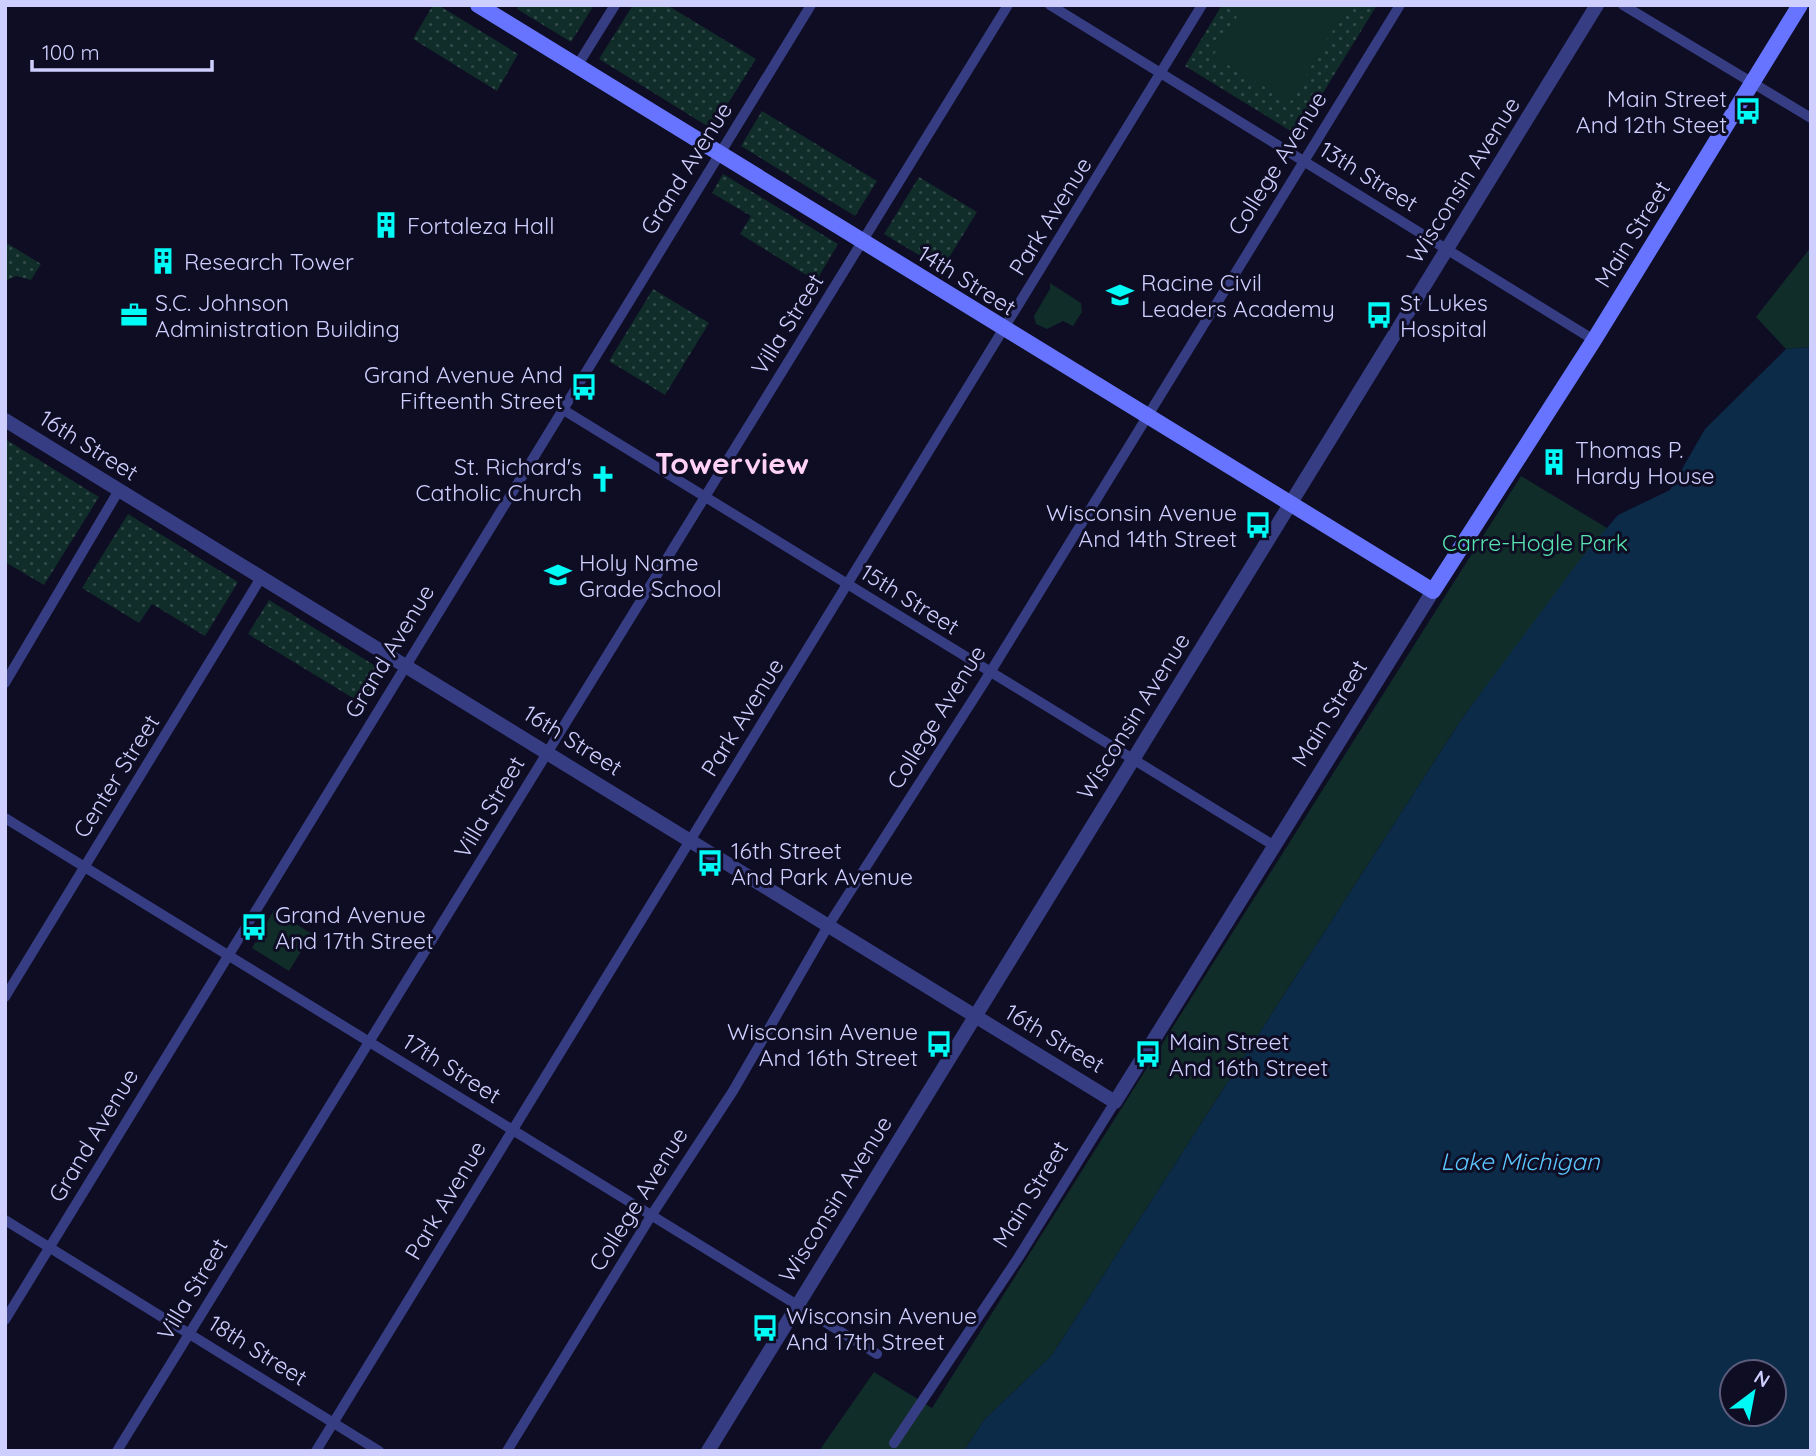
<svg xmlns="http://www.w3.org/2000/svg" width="1816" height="1456" viewBox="0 0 1816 1456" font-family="Quicksand,sans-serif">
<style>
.grass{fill:url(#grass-dots)}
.park{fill:#102d29}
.water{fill:#0b2b49;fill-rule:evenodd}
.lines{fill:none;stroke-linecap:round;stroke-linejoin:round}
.minor{stroke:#363d83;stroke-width:10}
.tertiary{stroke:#363d83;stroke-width:14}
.secondary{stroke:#6674ff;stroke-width:16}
.labels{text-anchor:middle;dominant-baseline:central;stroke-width:6;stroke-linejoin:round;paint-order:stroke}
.poi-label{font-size:23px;fill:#cfcfff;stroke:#0e0d23;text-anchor:start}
.street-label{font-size:23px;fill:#cfcfff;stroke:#0e0d23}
.park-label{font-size:23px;fill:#57e3af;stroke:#0e0d23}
.water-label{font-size:24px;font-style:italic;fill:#5dc7ff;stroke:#0e0d23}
.district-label{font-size:30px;font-weight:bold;fill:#ffd1f4;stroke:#0e0d23}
</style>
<defs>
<pattern id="grass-dots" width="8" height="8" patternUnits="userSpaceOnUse" patternTransform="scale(1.75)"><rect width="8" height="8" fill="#102d29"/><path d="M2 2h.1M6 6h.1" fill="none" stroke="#324a49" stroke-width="1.8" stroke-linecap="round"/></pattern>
</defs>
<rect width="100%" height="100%" fill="#0e0d23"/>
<!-- grass -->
<g class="grass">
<path d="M433,5H438L518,54L497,91L413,39Z"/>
<path d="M519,5H594L571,42L517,9Z"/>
<path d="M633,5H667L756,59L712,129L599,59Z"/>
<path d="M1222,5H1377L1297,135L1185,66Z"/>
<path d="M762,111L877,181L855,216L741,146Z"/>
<path d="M723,174L838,244L816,281L740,234L751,216L712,193Z"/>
<path d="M919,177L977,212L942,269L884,234Z"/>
<path d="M5,242L41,264L31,280L16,276L5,281Z"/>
<path d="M653,289L709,323L665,395L609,361Z"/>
<path d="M5,439L99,497L44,585L5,562Z"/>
<path d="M128,514L238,582L205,636L152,604L139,623L82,588Z"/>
<path d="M269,600L382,670L361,703L248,634Z"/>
</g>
<!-- park -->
<g class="park">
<path d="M1244,5H1348L1290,102L1213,56Z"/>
<path d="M1811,247V347L1786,349L1756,317Z"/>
<path d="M1050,283L1081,303L1082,312L1073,326L1063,321L1047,329L1036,324L1034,316L1050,289Z"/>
<path d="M1521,476L1607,528L1463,717L1052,1355L984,1420L964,1451H819L874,1372L932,1408Z"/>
<path d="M274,910L312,934L289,971L252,948Z"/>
</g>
<!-- water -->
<path class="water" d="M1811,347V1451H964L984,1420L1052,1355L1463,717L1582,557L1618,515L1670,490L1705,429L1786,349ZM1732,1372H1774V1414H1732Z"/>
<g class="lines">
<!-- minor -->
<g class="minor">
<path d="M1050,5L1594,340"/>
<path d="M1623,5L1811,118"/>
<path d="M577,66L615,5"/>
<path d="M562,409L1273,845"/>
<path d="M5,683L119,490"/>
<path d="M5,818L877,1354"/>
<path d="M5,997L262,576"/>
<path d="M5,1220L379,1451"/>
<path d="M5,1320L811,5"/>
<path d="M894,1443L1018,1258L1115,1102"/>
<path d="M117,1451L1008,5"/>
<path d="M316,1451L1202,5"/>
<path d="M507,1451L651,1216L733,1091L828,926L983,684L1400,5"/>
</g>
<!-- tertiary -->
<g class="tertiary">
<path d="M5,420L1115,1102L1433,591"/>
<path d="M708,1451L1597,5"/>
</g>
<!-- secondary -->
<path class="secondary" d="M478,5L1433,591L1594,340L1800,5"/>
</g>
<!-- icons -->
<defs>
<symbol id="bus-bare" viewBox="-9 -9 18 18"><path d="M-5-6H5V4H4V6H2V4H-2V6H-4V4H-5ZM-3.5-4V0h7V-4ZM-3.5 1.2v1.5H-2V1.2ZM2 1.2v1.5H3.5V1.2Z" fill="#00faf5" stroke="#0e0d23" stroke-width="2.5" paint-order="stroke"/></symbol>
<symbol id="building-bare" viewBox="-9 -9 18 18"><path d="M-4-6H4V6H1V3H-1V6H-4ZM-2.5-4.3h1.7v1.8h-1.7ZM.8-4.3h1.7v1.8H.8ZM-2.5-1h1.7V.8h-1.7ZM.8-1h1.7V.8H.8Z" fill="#00faf5" stroke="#0e0d23" stroke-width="2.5" paint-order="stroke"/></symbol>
<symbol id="school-bare" viewBox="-9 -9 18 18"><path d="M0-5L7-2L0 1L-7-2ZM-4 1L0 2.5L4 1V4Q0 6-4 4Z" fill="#00faf5" stroke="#0e0d23" stroke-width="2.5" paint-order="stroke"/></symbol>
<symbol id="office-bare" viewBox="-9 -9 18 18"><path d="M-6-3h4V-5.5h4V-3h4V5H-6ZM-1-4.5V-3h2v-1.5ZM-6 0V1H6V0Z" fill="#00faf5" stroke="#0e0d23" stroke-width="2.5" paint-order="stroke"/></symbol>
<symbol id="church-bare" viewBox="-9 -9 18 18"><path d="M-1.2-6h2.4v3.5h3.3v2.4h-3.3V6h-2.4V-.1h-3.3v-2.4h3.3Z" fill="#00faf5" stroke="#0e0d23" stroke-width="2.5" paint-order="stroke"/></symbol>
</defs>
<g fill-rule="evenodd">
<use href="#bus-bare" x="1729" y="92" width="38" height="38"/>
<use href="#building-bare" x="367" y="206" width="38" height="38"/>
<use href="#building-bare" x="144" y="242" width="38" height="38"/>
<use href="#school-bare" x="1101" y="276" width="38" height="38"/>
<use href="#office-bare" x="115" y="296" width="38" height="38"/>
<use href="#bus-bare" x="1360" y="296" width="38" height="38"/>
<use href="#bus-bare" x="565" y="368" width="38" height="38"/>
<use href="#building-bare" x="1535" y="443" width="38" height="38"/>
<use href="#church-bare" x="584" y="460" width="38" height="38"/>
<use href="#bus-bare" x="1239" y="506" width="38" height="38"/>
<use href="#school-bare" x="539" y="556" width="38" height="38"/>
<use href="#bus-bare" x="691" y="844" width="38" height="38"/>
<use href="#bus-bare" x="235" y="908" width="38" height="38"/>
<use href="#bus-bare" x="920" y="1025" width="38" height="38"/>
<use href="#bus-bare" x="1129" y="1035" width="38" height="38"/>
<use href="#bus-bare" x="746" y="1309" width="38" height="38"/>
</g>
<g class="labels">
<!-- poi labels -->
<g class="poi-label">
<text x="1727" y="98" text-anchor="end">Main Street<tspan x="1727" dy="26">And 12th Steet</tspan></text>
<text x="407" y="225">Fortaleza Hall</text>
<text x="184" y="261">Research Tower</text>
<text x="1141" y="282">Racine Civil<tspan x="1141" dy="26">Leaders Academy</tspan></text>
<text x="155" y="302">S.C. Johnson<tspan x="155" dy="26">Administration Building</tspan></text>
<text x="1400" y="302">St Lukes<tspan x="1400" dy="26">Hospital</tspan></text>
<text x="563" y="374" text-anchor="end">Grand Avenue And<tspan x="563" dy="26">Fifteenth Street</tspan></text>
<text x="1575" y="449">Thomas P.<tspan x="1575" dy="26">Hardy House</tspan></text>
<text x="582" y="466" text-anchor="end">St. Richard's<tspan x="582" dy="26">Catholic Church</tspan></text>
<text x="1237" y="512" text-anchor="end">Wisconsin Avenue<tspan x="1237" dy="26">And 14th Street</tspan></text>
<text x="579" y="562">Holy Name<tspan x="579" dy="26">Grade School</tspan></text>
<text x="731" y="850">16th Street<tspan x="731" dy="26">And Park Avenue</tspan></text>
<text x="275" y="914">Grand Avenue<tspan x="275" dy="26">And 17th Street</tspan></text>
<text x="918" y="1031" text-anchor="end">Wisconsin Avenue<tspan x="918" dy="26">And 16th Street</tspan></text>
<text x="1169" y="1041">Main Street<tspan x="1169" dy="26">And 16th Street</tspan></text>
<text x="786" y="1315">Wisconsin Avenue<tspan x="786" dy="26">And 17th Street</tspan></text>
</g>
<!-- street labels -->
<g class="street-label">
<text transform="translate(1277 163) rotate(-58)">College Avenue</text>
<text transform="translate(686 168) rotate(-58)">Grand Avenue</text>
<text transform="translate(1369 176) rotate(32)">13th Street</text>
<text transform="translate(1463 180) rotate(-58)">Wisconsin Avenue</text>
<text transform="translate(1050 216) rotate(-58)">Park Avenue</text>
<text transform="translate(1632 234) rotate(-58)">Main Street</text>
<text transform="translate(967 280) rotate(32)">14th Street</text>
<text transform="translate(787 324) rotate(-58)">Villa Street</text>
<text transform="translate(89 445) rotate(32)">16th Street</text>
<text transform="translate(910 599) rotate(32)">15th Street</text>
<text transform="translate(389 651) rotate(-59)">Grand Avenue</text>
<text transform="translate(1329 713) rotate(-58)">Main Street</text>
<text transform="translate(1133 716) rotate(-58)">Wisconsin Avenue</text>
<text transform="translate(742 717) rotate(-58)">Park Avenue</text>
<text transform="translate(936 717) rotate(-58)">College Avenue</text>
<text transform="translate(573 740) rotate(32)">16th Street</text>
<text transform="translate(116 776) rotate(-58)">Center Street</text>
<text transform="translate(489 807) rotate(-59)">Villa Street</text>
<text transform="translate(1055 1038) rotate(31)">16th Street</text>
<text transform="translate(452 1068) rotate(32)">17th Street</text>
<text transform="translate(93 1135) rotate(-59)">Grand Avenue</text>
<text transform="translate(1030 1194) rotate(-58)">Main Street</text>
<text transform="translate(638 1199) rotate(-58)">College Avenue</text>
<text transform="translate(835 1199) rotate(-58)">Wisconsin Avenue</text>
<text transform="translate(445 1200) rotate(-59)">Park Avenue</text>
<text transform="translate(192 1289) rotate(-59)">Villa Street</text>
<text transform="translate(258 1350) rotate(32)">18th Street</text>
</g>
<!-- park labels -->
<g class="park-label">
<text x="1535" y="542">Carre-Hogle Park</text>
</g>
<!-- water labels -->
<g class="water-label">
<text x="1520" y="1161">Lake Michigan</text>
</g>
<!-- district labels -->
<g class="district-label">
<text x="732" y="463">Towerview</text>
</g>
</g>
<!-- border -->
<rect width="1816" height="1456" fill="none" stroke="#cfcfff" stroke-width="14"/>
<!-- north arrow -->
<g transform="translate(1753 1393) rotate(32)"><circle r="33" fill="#0e0d23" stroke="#5b5b7b" stroke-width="2"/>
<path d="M0-5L12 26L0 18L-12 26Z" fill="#00faf5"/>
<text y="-10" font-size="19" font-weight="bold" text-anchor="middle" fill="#cfcfff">N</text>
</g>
<!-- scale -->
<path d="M32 60v10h180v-10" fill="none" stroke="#cfcfff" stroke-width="3.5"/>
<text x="42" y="60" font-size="21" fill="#cfcfff" stroke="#0e0d23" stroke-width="5" paint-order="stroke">100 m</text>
</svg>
